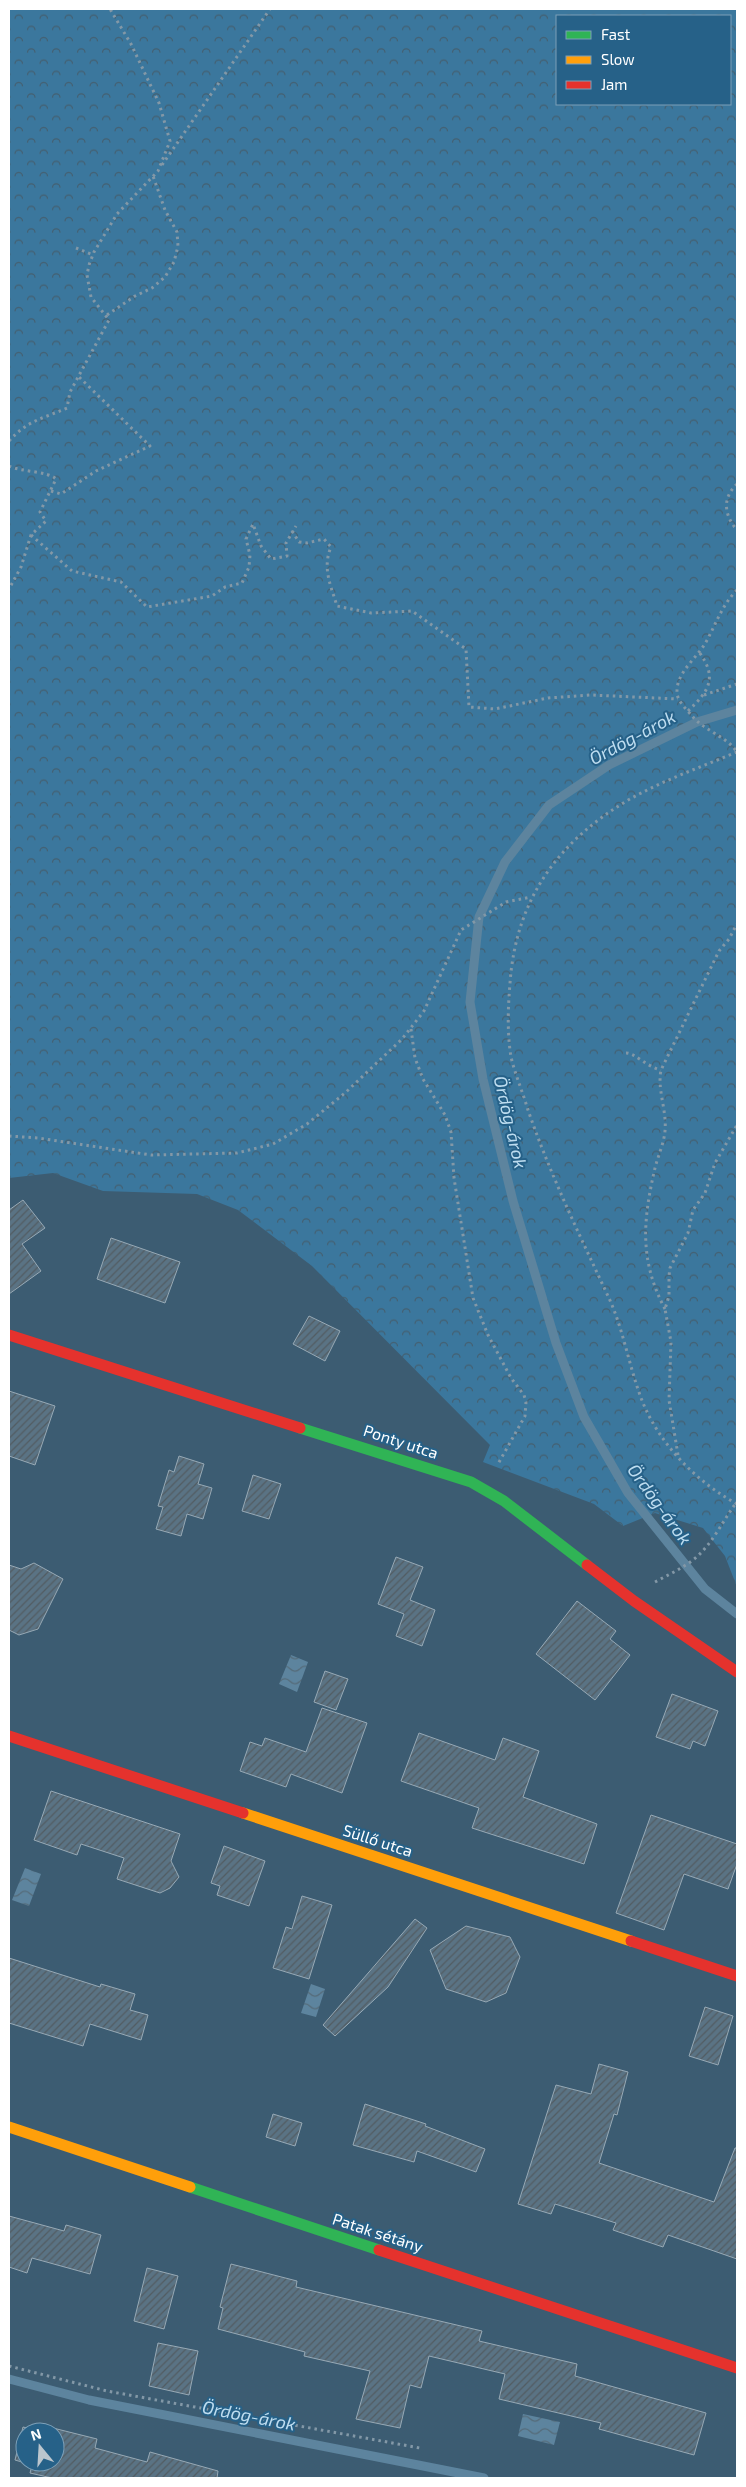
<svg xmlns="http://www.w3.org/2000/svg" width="746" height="2487" viewBox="0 0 746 2487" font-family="'Exo 2',sans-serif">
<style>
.park{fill:url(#park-crowns);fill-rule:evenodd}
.water{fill:url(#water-waves)}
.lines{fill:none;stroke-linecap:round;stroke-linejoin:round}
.stream{stroke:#5d849e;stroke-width:9}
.building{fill:url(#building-hatch);stroke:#97a9b5;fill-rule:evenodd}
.path{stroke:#8398a7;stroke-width:3;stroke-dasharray:2.5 4;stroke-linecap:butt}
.fast{stroke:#30b455;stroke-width:11}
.slow{stroke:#ff9f0a;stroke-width:11}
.jam{stroke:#e5322d;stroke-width:11}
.labels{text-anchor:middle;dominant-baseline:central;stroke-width:4;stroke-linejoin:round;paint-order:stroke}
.street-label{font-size:16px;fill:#fff;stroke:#266188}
.water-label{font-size:18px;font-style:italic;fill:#beddf0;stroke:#266188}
</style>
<defs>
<pattern id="park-crowns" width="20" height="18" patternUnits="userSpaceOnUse" patternTransform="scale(1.25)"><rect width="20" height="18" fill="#3b779d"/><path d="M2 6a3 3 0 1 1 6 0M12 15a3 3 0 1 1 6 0" fill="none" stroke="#445f70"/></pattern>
<pattern id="water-waves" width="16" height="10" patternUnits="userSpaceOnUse" patternTransform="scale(1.25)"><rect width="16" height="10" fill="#5d849e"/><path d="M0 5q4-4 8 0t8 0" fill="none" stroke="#556b79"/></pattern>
<pattern id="building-hatch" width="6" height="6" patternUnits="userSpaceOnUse" patternTransform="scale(1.25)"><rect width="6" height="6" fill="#5a7384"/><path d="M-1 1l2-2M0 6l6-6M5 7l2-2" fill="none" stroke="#525c62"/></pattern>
</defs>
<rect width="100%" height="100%" fill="#3c5c72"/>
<!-- park -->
<path class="park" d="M9,9H737V1587L725,1556L703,1528L655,1513L623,1526L594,1504L483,1462L490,1445L312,1266L238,1210L197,1194L103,1191L53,1173L9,1178ZM557,16H730V104H557Z"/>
<!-- water -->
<g class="water">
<path d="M291,1655L308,1662L297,1692L279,1684Z"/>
<path d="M25,1868L41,1874L29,1906L12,1900Z"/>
<path d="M311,1984L325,1989L316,2017L301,2013Z"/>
<path d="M523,2414L560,2422L554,2445L518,2436Z"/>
</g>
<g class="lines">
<!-- stream -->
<g class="stream">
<path d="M737,710L697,722L609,765L549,805L505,862L479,917L470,1002L483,1079L513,1201L556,1343L584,1417L628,1493L705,1589L737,1614"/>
<path d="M9,2379L89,2400L484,2478"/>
</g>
</g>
<!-- building -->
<g class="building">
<path d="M23,1200L45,1228L22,1244L41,1271L9,1294V1210Z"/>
<path d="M111,1238L180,1262L165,1303L97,1279Z"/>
<path d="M309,1316L340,1331L325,1361L293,1344Z"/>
<path d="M9,1391L55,1406L35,1465L9,1456Z"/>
<path d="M179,1456L204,1464L198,1484L212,1488L203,1519L187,1514L181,1536L156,1529L163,1507L158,1506L169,1470L174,1472Z"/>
<path d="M253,1475L281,1484L269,1519L242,1511Z"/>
<path d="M396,1557L423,1567L410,1600L435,1610L422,1646L396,1636L404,1614L378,1604Z"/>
<path d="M34,1563L63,1579L38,1629L19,1635L9,1630V1565L21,1569Z"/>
<path d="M577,1601L616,1631L610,1639L630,1655L595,1700L536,1654Z"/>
<path d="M325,1671L348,1679L336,1710L314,1702Z"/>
<path d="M672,1694L718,1711L705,1746L693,1741L690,1749L656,1737Z"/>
<path d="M322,1708L367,1723L342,1793L291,1774L286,1787L240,1771L250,1742L262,1746L265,1738L306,1752Z"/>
<path d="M419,1733L495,1760L503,1738L539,1751L523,1797L597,1824L584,1864L472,1828L479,1808L401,1781Z"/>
<path d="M51,1791L180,1834L171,1861L179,1877L170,1888L160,1893L117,1879L124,1858L81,1844L77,1855L34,1840Z"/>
<path d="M651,1815L737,1844V1864L728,1889L684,1874L664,1930L616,1913Z"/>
<path d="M224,1846L265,1861L249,1906L217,1895L220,1886L211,1883Z"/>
<path d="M302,1896L332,1905L309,1979L273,1968L286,1927L292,1929Z"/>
<path d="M415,1919L427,1928L388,1987L335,2036L323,2025Z"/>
<path d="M466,1926L510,1937L520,1957L506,1993L486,2002L446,1989L430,1950Z"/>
<path d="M9,1958L100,1987L101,1984L135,1994L130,2010L148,2015L141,2040L90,2024L83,2046L9,2023Z"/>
<path d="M705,2007L733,2016L718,2065L689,2056Z"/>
<path d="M599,2064L628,2072L617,2115L614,2114L599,2163L714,2202L735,2148H737V2259L668,2235L663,2247L613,2230L616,2223L555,2204L551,2214L518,2204L556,2085L591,2094Z"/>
<path d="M365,2104L426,2124L425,2126L485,2149L476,2172L417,2151L414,2162L353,2145Z"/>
<path d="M273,2114L302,2123L295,2146L266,2137Z"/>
<path d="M9,2216L64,2231L66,2225L101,2235L90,2274L32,2258L27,2273L9,2267Z"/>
<path d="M231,2264L297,2281L296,2287L482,2331L479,2341L577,2364L575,2376L706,2413L694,2455L599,2429L601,2423L499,2399L505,2374L429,2356L421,2388L410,2385L400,2428L356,2419L370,2371L304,2356L305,2352L218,2329L223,2308L220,2307Z"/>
<path d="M147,2268L178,2276L164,2329L134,2321Z"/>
<path d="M158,2343L198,2351L189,2395L149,2386Z"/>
<path d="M45,2426L97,2439L95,2448L147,2462L150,2452L218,2471L217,2478H52L30,2473L32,2465L15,2460L23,2427L44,2432ZM25,2432H55V2462H25Z"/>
</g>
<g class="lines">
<!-- path -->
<g class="path">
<path d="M162,165L270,9"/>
<path d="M76,248L93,255"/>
<path d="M107,315L135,296L152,288L165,277L174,262L178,246L177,232L165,210L153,176"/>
<path d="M9,441C28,420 42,419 67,408L70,392L109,320L91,297L87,275L89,265L94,252L117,214L158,171L170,141L159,103L131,44L110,9"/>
<path d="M9,466C21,472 48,471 56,479L40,512L46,521L31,535L21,567L9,589"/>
<path d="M737,484C722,498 724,515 737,530"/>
<path d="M51,491L61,494L96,471L150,446L79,377"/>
<path d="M292,531L299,542L307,543L324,539L331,547C322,568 331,586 337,606L371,613L412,611L466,649L469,707L495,709L548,698L591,695L678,699"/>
<path d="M31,535L72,571L121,582L147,607L212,596L225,587L242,583L249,567L250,555L246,539L253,524L261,546L271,559L287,556L286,543L296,526"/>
<path d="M737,590C722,605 716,624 706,642C697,658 677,672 677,691C676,700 687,710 693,717C705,731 726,736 737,752"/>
<path d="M704,695L737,684"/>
<path d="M688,711C709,691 718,678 699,652"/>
<path d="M737,752C701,767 664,780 630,799C558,841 516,899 510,983C508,1007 507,1033 511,1057C515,1074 522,1090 527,1107C549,1172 579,1234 608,1296C624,1330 629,1368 643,1403C661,1446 697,1482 737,1504"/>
<path d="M411,1029L415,1058L423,1079L445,1115L451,1132L454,1178L473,1298L488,1335L511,1378L524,1395L526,1402L525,1416L498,1464"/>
<path d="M626,1053C635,1053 647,1067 661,1070"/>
<path d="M9,1136L38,1138L151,1155L237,1153L273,1144L307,1124L345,1093L402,1039L424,1011L461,930L506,902L531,897"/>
<path d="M665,1309C639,1260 643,1220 655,1168C658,1156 664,1143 665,1131C667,1110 657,1090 661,1070L719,951L729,939L737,924"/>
<path d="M678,1455L669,1400L671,1342L665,1309L669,1296V1276L670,1268L688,1233L693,1210L705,1193L715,1163L737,1125"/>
<path d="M655,1582C668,1575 681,1569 693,1560C712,1545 722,1522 736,1503"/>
<path d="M9,2366L107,2391L420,2448"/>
</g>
<!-- fast -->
<g class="fast">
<path d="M300,1428L471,1482L504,1501L587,1565"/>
<path d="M190,2187L379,2250"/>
</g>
<!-- slow -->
<g class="slow">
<path d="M243,1813L631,1941"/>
<path d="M9,2127L190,2187"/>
</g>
<!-- jam -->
<g class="jam">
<path d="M9,1335L300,1428"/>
<path d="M587,1565L634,1601L737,1672"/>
<path d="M9,1736L243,1813"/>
<path d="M631,1941L737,1976"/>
<path d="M379,2250L737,2368"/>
</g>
</g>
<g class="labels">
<!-- street labels -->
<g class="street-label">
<text transform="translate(401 1441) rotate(18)">Ponty utca</text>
<text transform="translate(378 1840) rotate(18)">Süllő utca</text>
<text transform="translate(378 2232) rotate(18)">Patak sétány</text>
</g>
<!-- water labels -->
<g class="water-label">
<text transform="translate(632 737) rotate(-28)">Ördög-árok</text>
<text transform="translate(511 1122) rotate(77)">Ördög-árok</text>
<text transform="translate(660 1504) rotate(54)">Ördög-árok</text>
<text transform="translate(249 2415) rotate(11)">Ördög-árok</text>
</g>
</g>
<!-- border -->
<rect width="746" height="2487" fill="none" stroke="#ffffff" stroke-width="20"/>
<!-- legend -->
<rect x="556" y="15" width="175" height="90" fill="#266188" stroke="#7da0b8"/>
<rect x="566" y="31" width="25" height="8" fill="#30b455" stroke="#7da0b8"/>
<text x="601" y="40" font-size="15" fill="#ffffff">Fast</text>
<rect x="566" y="56" width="25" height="8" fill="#ff9f0a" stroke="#7da0b8"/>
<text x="601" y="65" font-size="15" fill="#ffffff">Slow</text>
<rect x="566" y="81" width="25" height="8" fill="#e5322d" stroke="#7da0b8"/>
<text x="601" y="90" font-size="15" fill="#ffffff">Jam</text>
<!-- north arrow -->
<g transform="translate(40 2447) rotate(342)"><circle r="24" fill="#266188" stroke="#7da0b8"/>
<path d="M0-4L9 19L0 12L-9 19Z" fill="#bbc6ce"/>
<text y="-8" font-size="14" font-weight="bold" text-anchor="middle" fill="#ffffff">N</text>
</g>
</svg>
